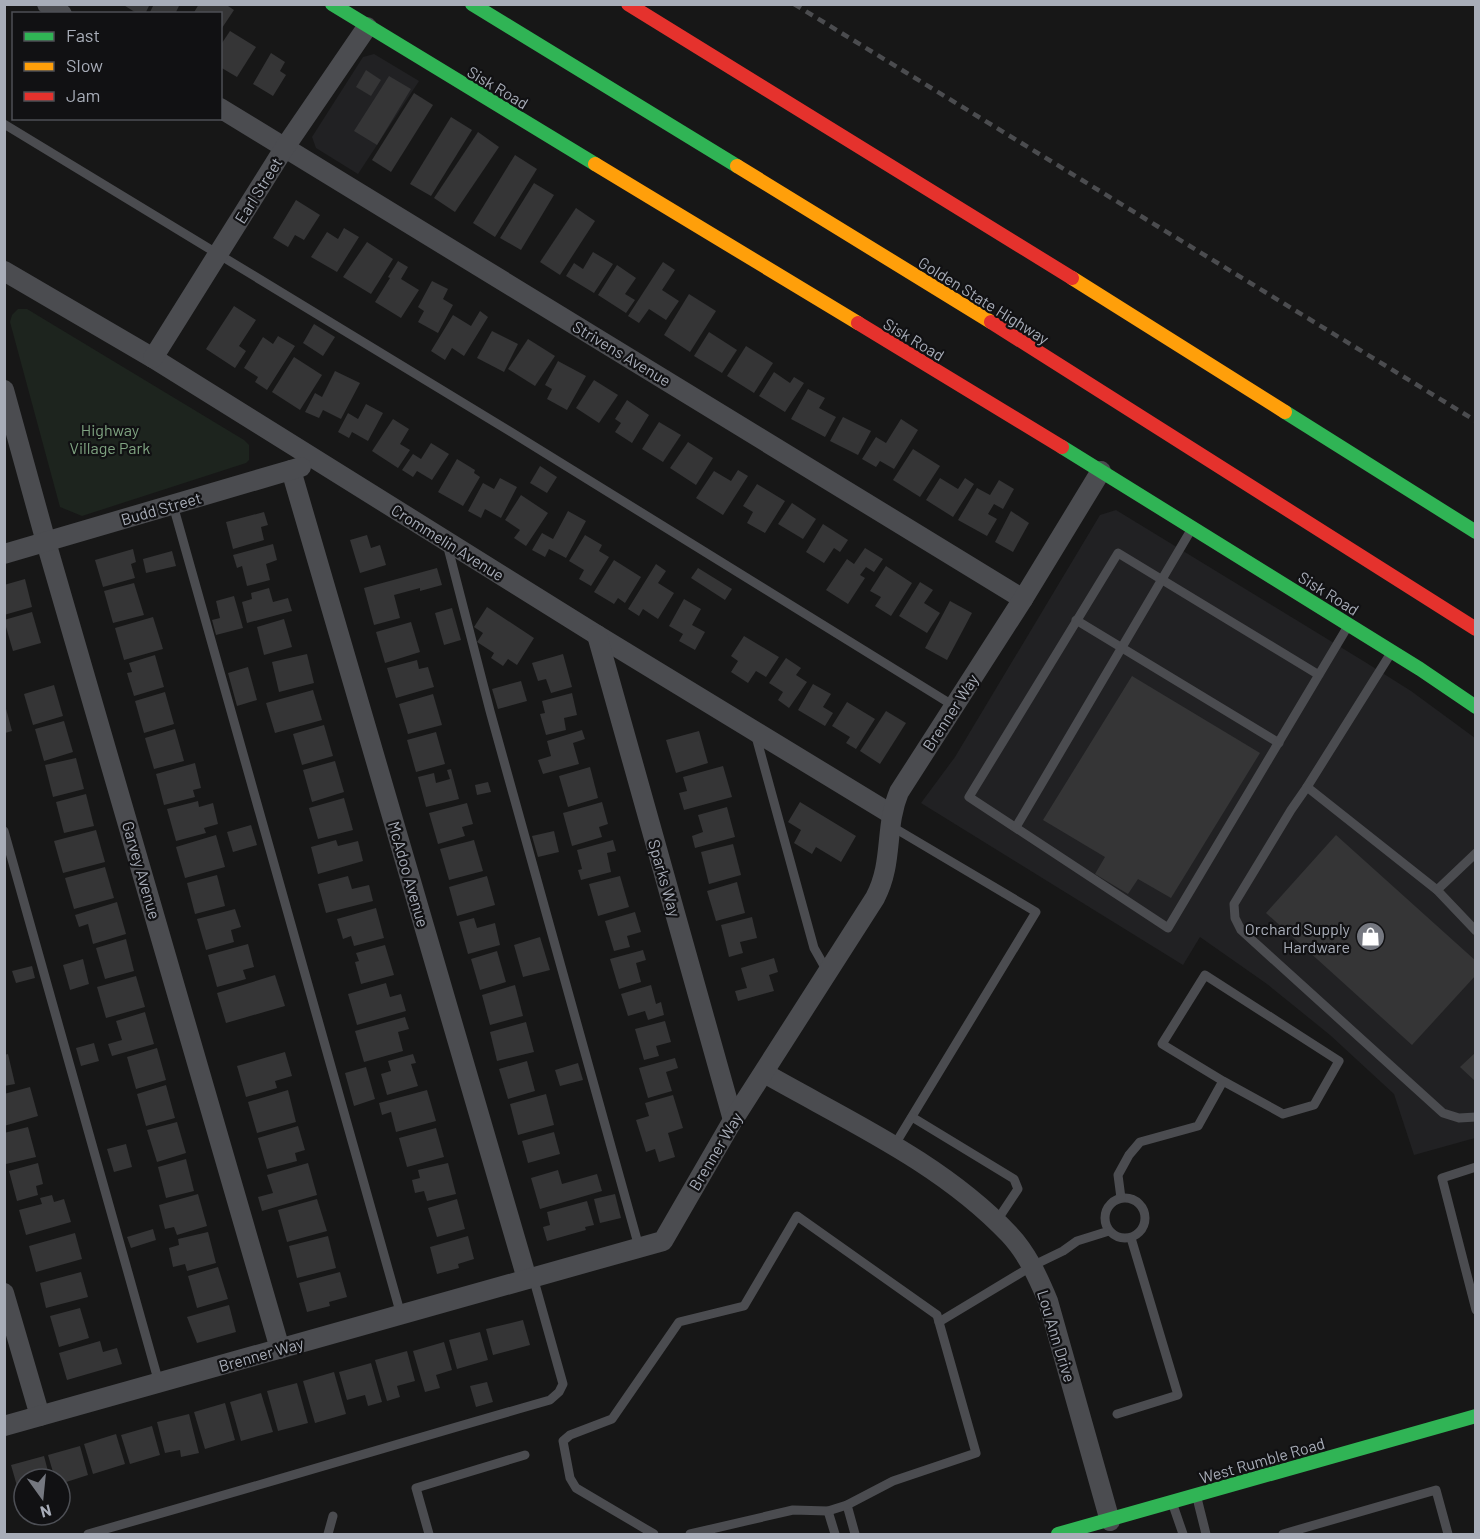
<svg xmlns="http://www.w3.org/2000/svg" width="1480" height="1539" viewBox="0 0 1480 1539" font-family="Barlow,sans-serif">
<style>
.built{fill:#212123}
.green{fill:#1d241e}
.building{fill:#353536}
.lines{fill:none;stroke-linecap:round;stroke-linejoin:round}
.lane{stroke:#4b4c50;stroke-width:9}
.street{stroke:#4b4c50;stroke-width:20}
.fast{stroke:#30b455;stroke-width:14}
.slow{stroke:#ff9f0a;stroke-width:14}
.jam{stroke:#e5322d;stroke-width:14}
.rail{stroke:#4b4c4f;stroke-width:4.5;stroke-dasharray:8 6;stroke-linecap:butt}
.labels{text-anchor:middle;dominant-baseline:central;stroke-width:4.5;stroke-linejoin:round;paint-order:stroke}
.street-label{font-size:16px;fill:#a8adb8;stroke:#111113}
.park-label{font-size:16px;fill:#7fa381;stroke:#111113}
.poi-label{font-size:16px;fill:#a8adb8;stroke:#111113;text-anchor:end}
</style>
<rect width="100%" height="100%" fill="#171717"/>
<!-- built -->
<g class="built">
<path d="M374,54L419,81L358,174L316,148L312,137L363,57Z"/>
<path d="M1116,510L1365,662L1411,691L1475,738V1138L1414,1155L1394,1094L1330,1035L1267,984L1200,937L1183,965L921,803L955,757L1100,515Z"/>
</g>
<!-- green -->
<path class="green" d="M18,309H27L244,440L249,445V460L246,463L82,516L60,507L10,322L12,315Z"/>
<!-- building -->
<g class="building">
<path d="M122,4H150L145,14H138Z"/>
<path d="M154,4H180L175,14H149Z"/>
<path d="M199,4H225L234,10L220,31V14H193Z"/>
<path d="M230,31L256,47L237,77L220,67V46Z"/>
<path d="M271,53L285,62L280,71L286,75L273,96L253,84Z"/>
<path d="M366,70L381,80L371,96L356,87Z"/>
<path d="M389,76L411,89L377,145L354,131Z"/>
<path d="M414,93L433,105L391,172L372,160Z"/>
<path d="M451,117L472,130L431,196L410,184Z"/>
<path d="M478,132L499,147L455,212L434,198Z"/>
<path d="M515,155L537,169L495,237L473,223Z"/>
<path d="M534,183L554,195L521,250L500,238Z"/>
<path d="M296,200L320,215L304,240L295,235L288,247L273,238Z"/>
<path d="M576,208L595,221L560,275L540,262Z"/>
<path d="M344,228L359,237L337,272L311,257L327,232L338,239Z"/>
<path d="M367,242L393,259L371,294L343,277Z"/>
<path d="M593,252L613,264L594,293L566,276L574,263L583,269Z"/>
<path d="M398,261L408,267L401,279L419,290L401,318L375,302L390,278L388,277Z"/>
<path d="M663,262L675,270L662,290L679,301L666,320L649,309L639,323L628,316Z"/>
<path d="M617,265L636,278L625,294L635,300L626,313L598,295Z"/>
<path d="M432,281L448,289L443,299L453,305L438,333L418,322L424,311L418,307Z"/>
<path d="M689,294L716,311L690,352L664,335Z"/>
<path d="M234,306L256,320L239,346L246,351L235,368L206,349Z"/>
<path d="M480,311L488,317L464,356L452,348L445,360L431,351L453,315L471,326Z"/>
<path d="M314,324L335,337L323,356L303,343Z"/>
<path d="M492,331L518,344L504,372L477,358Z"/>
<path d="M709,332L737,350L722,373L694,356Z"/>
<path d="M278,336L295,346L267,390L255,382L258,377L244,368L263,337L273,344Z"/>
<path d="M528,339L555,356L535,386L508,369Z"/>
<path d="M746,346L773,363L754,393L727,376Z"/>
<path d="M294,357L322,375L300,410L272,392Z"/>
<path d="M558,361L586,376L567,410L547,399L552,389L545,385Z"/>
<path d="M335,371L360,383L341,419L323,410L319,418L305,412L315,393L322,397Z"/>
<path d="M774,372L790,383L794,377L804,383L785,412L759,396Z"/>
<path d="M594,380L618,395L599,423L576,408Z"/>
<path d="M808,389L825,398L819,408L836,417L825,437L791,419Z"/>
<path d="M627,400L649,415L632,443L615,432L621,423L615,419Z"/>
<path d="M366,404L383,413L368,441L352,432L349,438L338,432L348,413L358,419Z"/>
<path d="M843,417L871,431L858,455L830,441Z"/>
<path d="M393,419L409,429L400,444L410,450L398,468L372,451Z"/>
<path d="M901,419L918,430L894,469L880,461L876,467L862,459L876,437L886,443Z"/>
<path d="M659,422L681,435L663,462L642,449Z"/>
<path d="M688,442L713,458L696,485L670,468Z"/>
<path d="M431,443L449,454L432,480L417,471L413,477L402,470L413,454L421,459Z"/>
<path d="M913,449L940,466L920,497L893,480Z"/>
<path d="M457,459L475,470L474,473L480,477L463,506L438,492Z"/>
<path d="M540,466L557,477L547,493L530,483Z"/>
<path d="M738,470L748,476L723,515L696,498L714,471L731,481Z"/>
<path d="M500,478L517,487L501,518L485,509L481,518L468,511L483,483L494,489Z"/>
<path d="M940,478L958,489L965,478L974,484L953,517L926,500Z"/>
<path d="M999,480L1014,489L1003,509L994,504L988,514L997,519L987,536L958,520L977,488L990,495Z"/>
<path d="M757,484L785,501L765,533L747,523L753,512L743,506Z"/>
<path d="M521,495L548,513L526,546L514,538L520,530L505,520Z"/>
<path d="M792,503L816,519L803,539L778,524Z"/>
<path d="M568,511L586,521L566,558L549,549L545,557L532,550L542,533L553,539Z"/>
<path d="M1011,511L1029,523L1013,552L995,542Z"/>
<path d="M264,512L268,525L261,527L264,540L233,549L226,522Z"/>
<path d="M823,524L848,540L840,552L834,548L824,563L806,552Z"/>
<path d="M367,535L371,548L380,545L386,565L360,573L350,540Z"/>
<path d="M585,535L602,545L599,551L609,557L591,586L579,579L584,570L569,561Z"/>
<path d="M273,544L277,560L266,564L270,580L247,586L242,566L237,568L233,555Z"/>
<path d="M865,548L883,559L874,572L866,567L860,575L865,578L848,604L826,590L847,559L854,564Z"/>
<path d="M133,549L136,562L131,564L135,578L103,587L95,560Z"/>
<path d="M172,551L176,566L146,573L143,559Z"/>
<path d="M614,560L641,577L625,603L618,598L614,604L594,592Z"/>
<path d="M656,564L666,571L658,583L674,593L658,619L643,609L639,616L628,609Z"/>
<path d="M886,566L912,583L891,616L875,606L881,597L870,591Z"/>
<path d="M437,568L442,585L420,591V588L394,595L400,618L374,625L364,588Z"/>
<path d="M698,568L732,589L725,600L691,578Z"/>
<path d="M25,579L32,607L4,615V585Z"/>
<path d="M920,582L933,590L924,603L940,613L927,633L899,616Z"/>
<path d="M134,583L144,615L113,623L104,591Z"/>
<path d="M269,588L273,602L288,598L292,611L247,623L242,602L252,599L251,593Z"/>
<path d="M234,596L243,628L216,635L212,620L220,618L216,601Z"/>
<path d="M684,599L701,609L692,625L705,632L695,650L679,641L683,634L669,626Z"/>
<path d="M950,601L972,613L947,660L925,648Z"/>
<path d="M487,607L534,638L517,665L508,659L503,666L491,658L494,653L477,642L483,633L474,627Z"/>
<path d="M452,608L461,640L444,645L435,613Z"/>
<path d="M32,612L41,643L13,651L4,620Z"/>
<path d="M153,617L163,649L124,660L115,628Z"/>
<path d="M284,619L292,647L264,655L257,627Z"/>
<path d="M411,622L420,652L385,663L376,632Z"/>
<path d="M744,636L779,657L766,677L756,671L748,683L731,672L738,661L731,656Z"/>
<path d="M307,654L314,683L279,692L272,662Z"/>
<path d="M563,654L572,687L551,693L546,679L538,681L532,663Z"/>
<path d="M155,655L164,687L134,696L127,673L132,672L129,663Z"/>
<path d="M786,658L801,668L796,675L807,682L789,708L778,700L783,692L769,683Z"/>
<path d="M417,660L419,669L428,667L434,687L396,698L387,668Z"/>
<path d="M248,667L257,700L237,706L228,673Z"/>
<path d="M1132,676L1260,753L1171,898L1138,879L1128,894L1095,874L1105,857L1043,820Z"/>
<path d="M521,681L527,701L498,709L492,689Z"/>
<path d="M813,684L831,694L823,707L833,713L825,726L798,710Z"/>
<path d="M54,685L63,716L33,725L24,694Z"/>
<path d="M313,690L322,720L275,733L266,703Z"/>
<path d="M165,692L174,724L144,733L135,701Z"/>
<path d="M572,693L577,715L564,718L566,730L546,735L540,714L545,713L542,701Z"/>
<path d="M433,694L442,725L408,734L399,704Z"/>
<path d="M847,702L875,719L856,749L846,743L850,737L832,726Z"/>
<path d="M5,705L12,731L5,733Z"/>
<path d="M886,711L906,723L880,764L860,751Z"/>
<path d="M64,721L73,752L44,761L35,729Z"/>
<path d="M324,725L333,756L302,765L293,734Z"/>
<path d="M175,729L184,761L154,769L145,738Z"/>
<path d="M582,730L585,739L573,743L579,764L543,774L538,760L551,756L547,741Z"/>
<path d="M699,731L708,763L676,773L666,740Z"/>
<path d="M436,732L445,764L416,772L407,740Z"/>
<path d="M76,758L84,789L53,797L45,765Z"/>
<path d="M335,761L344,792L312,802L303,770Z"/>
<path d="M195,763L201,788L193,790L195,797L164,805L156,774Z"/>
<path d="M723,766L732,797L684,810L679,793L687,791L683,777Z"/>
<path d="M590,767L598,798L568,807L559,776Z"/>
<path d="M451,769L459,799L426,807L418,777L434,773L436,783L450,779L447,770Z"/>
<path d="M488,782L491,792L477,795L475,785Z"/>
<path d="M86,794L94,826L64,833L56,802Z"/>
<path d="M344,798L353,830L318,839L309,808Z"/>
<path d="M198,801L199,807L213,803L218,824L204,828L206,833L176,841L167,809Z"/>
<path d="M602,802L608,824L599,827L602,837L572,846L563,813Z"/>
<path d="M800,802L856,836L841,862L816,847L812,854L794,843L801,830L788,822Z"/>
<path d="M467,803L473,824L462,827L465,836L438,844L429,813Z"/>
<path d="M727,807L735,837L695,848L692,836L703,832L698,815Z"/>
<path d="M251,825L257,845L233,852L227,832Z"/>
<path d="M96,830L105,862L63,873L54,841Z"/>
<path d="M554,831L559,852L538,857L532,836Z"/>
<path d="M216,835L225,867L185,878L176,847Z"/>
<path d="M1336,835L1476,961V975L1412,1045L1266,913Z"/>
<path d="M336,840L338,846L358,841L363,861L318,874L311,847Z"/>
<path d="M474,840L483,871L449,880L440,849Z"/>
<path d="M613,840L616,851L607,853L611,872L581,880L578,870L582,869L577,850Z"/>
<path d="M733,844L741,875L709,884L701,852Z"/>
<path d="M105,867L114,898L74,909L65,878Z"/>
<path d="M217,875L225,906L195,914L187,883Z"/>
<path d="M348,876L352,889L369,885L373,901L326,913L318,884Z"/>
<path d="M487,876L495,905L457,916L449,887Z"/>
<path d="M620,876L629,907L598,916L589,884Z"/>
<path d="M737,882L745,913L716,921L707,891Z"/>
<path d="M117,902L126,934L93,944L88,924L79,927L75,915Z"/>
<path d="M376,908L384,938L354,946L351,936L343,939L337,919Z"/>
<path d="M235,909L241,927L231,930L234,942L206,950L197,919Z"/>
<path d="M635,912L641,932L627,936L630,947L614,951L605,921Z"/>
<path d="M752,917L757,938L740,942L743,953L729,957L721,925Z"/>
<path d="M474,918L477,928L495,923L500,945L468,954L459,922Z"/>
<path d="M540,937L550,970L523,977L514,945Z"/>
<path d="M126,939L134,971L105,979L96,948Z"/>
<path d="M248,944L254,967L243,970L246,979L217,987L208,955Z"/>
<path d="M385,945L394,975L361,984L355,962L359,961L356,953Z"/>
<path d="M643,950L646,960L636,963L641,982L619,989L610,959Z"/>
<path d="M497,951L506,982L480,990L471,959Z"/>
<path d="M774,958L778,972L769,975L774,991L738,1001L735,991L747,988L741,968Z"/>
<path d="M83,959L89,984L70,990L63,965Z"/>
<path d="M32,966L35,978L16,983L12,971Z"/>
<path d="M275,975L285,1006L226,1023L217,993Z"/>
<path d="M136,976L145,1007L106,1018L97,987Z"/>
<path d="M386,983L390,997L401,994L406,1011L357,1025L348,994Z"/>
<path d="M515,985L523,1016L490,1025L482,995Z"/>
<path d="M651,985L656,1004L661,1002L664,1015L648,1020L645,1011L628,1016L621,994Z"/>
<path d="M145,1012L154,1044L112,1056L108,1044L122,1040L116,1021Z"/>
<path d="M405,1017L409,1029L398,1032L403,1051L364,1062L355,1031Z"/>
<path d="M665,1021L671,1042L656,1046L659,1056L644,1060L635,1029Z"/>
<path d="M526,1022L534,1052L497,1061L490,1032Z"/>
<path d="M94,1043L99,1061L81,1066L76,1048Z"/>
<path d="M157,1048L166,1080L136,1089L127,1057Z"/>
<path d="M285,1052L292,1076L275,1081L277,1088L246,1097L237,1066Z"/>
<path d="M1476,1052V1082L1460,1067Z"/>
<path d="M8,1054L15,1084L4,1086V1055Z"/>
<path d="M413,1054L416,1063L411,1064L418,1086L387,1095L381,1074L391,1071L388,1061Z"/>
<path d="M675,1058L678,1068L666,1072L672,1091L648,1098L639,1068Z"/>
<path d="M527,1061L535,1091L508,1099L499,1069Z"/>
<path d="M578,1063L583,1080L560,1086L555,1070Z"/>
<path d="M366,1067L375,1099L354,1106L345,1073Z"/>
<path d="M166,1085L175,1118L146,1126L137,1094Z"/>
<path d="M30,1087L38,1116L4,1126V1094Z"/>
<path d="M288,1090L296,1122L257,1133L248,1102Z"/>
<path d="M427,1090L436,1121L396,1132L391,1112L382,1115L379,1103Z"/>
<path d="M546,1094L554,1125L518,1135L510,1104Z"/>
<path d="M673,1095L683,1128L668,1133L675,1157L659,1162L655,1149L646,1152L636,1120L649,1116L645,1103Z"/>
<path d="M177,1122L186,1153L157,1162L147,1130Z"/>
<path d="M298,1126L305,1150L295,1153L297,1161L267,1169L258,1138Z"/>
<path d="M28,1127L36,1157L6,1164L4,1133Z"/>
<path d="M436,1128L444,1157L407,1167L399,1138Z"/>
<path d="M554,1132L560,1154L528,1163L522,1141Z"/>
<path d="M126,1144L132,1167L114,1172L107,1149Z"/>
<path d="M186,1159L194,1191L166,1198L158,1167Z"/>
<path d="M38,1163L43,1184L36,1186L38,1195L17,1201L9,1171Z"/>
<path d="M308,1163L317,1195L262,1211L258,1197L273,1193L267,1175Z"/>
<path d="M448,1163L456,1194L427,1201L424,1191L415,1193L412,1180L420,1178L418,1170Z"/>
<path d="M558,1170L562,1184L597,1174L602,1191L540,1209L531,1178Z"/>
<path d="M198,1194L207,1226L177,1235L174,1227L165,1229L159,1205Z"/>
<path d="M615,1194L621,1218L600,1223L594,1199Z"/>
<path d="M52,1195L54,1202L64,1199L71,1222L26,1235L19,1210L42,1204L40,1198Z"/>
<path d="M317,1199L327,1231L287,1242L278,1210Z"/>
<path d="M457,1199L465,1229L437,1237L428,1208Z"/>
<path d="M587,1201L594,1225L585,1227L586,1230L547,1241L543,1227L550,1225L547,1212Z"/>
<path d="M153,1229L156,1240L131,1248L127,1237Z"/>
<path d="M208,1232L216,1263L187,1271L185,1264L173,1267L169,1248L179,1245L178,1239Z"/>
<path d="M75,1233L82,1259L36,1272L29,1246Z"/>
<path d="M328,1236L336,1268L297,1278L289,1246Z"/>
<path d="M468,1236L474,1259L458,1264L459,1268L437,1274L430,1247Z"/>
<path d="M218,1267L228,1299L197,1308L188,1276Z"/>
<path d="M81,1272L88,1297L46,1308L40,1283Z"/>
<path d="M340,1272L347,1297L329,1302L330,1306L307,1312L299,1283Z"/>
<path d="M229,1305L236,1332L197,1343L187,1317Z"/>
<path d="M80,1308L89,1338L59,1347L50,1316Z"/>
<path d="M523,1320L530,1345L493,1355L486,1329Z"/>
<path d="M480,1332L488,1360L457,1369L449,1340Z"/>
<path d="M100,1341L103,1352L117,1348L122,1364L67,1380L59,1353Z"/>
<path d="M444,1342L452,1370L436,1375L440,1388L425,1392L413,1351Z"/>
<path d="M407,1351L415,1381L397,1386L400,1397L387,1401L375,1360Z"/>
<path d="M371,1363L382,1402L368,1406L365,1395L347,1400L339,1372Z"/>
<path d="M334,1372L346,1414L315,1423L303,1381Z"/>
<path d="M487,1382L493,1402L476,1407L470,1386Z"/>
<path d="M297,1383L308,1423L278,1431L267,1391Z"/>
<path d="M261,1393L273,1432L241,1441L230,1402Z"/>
<path d="M225,1403L235,1440L205,1449L194,1412Z"/>
<path d="M189,1414L199,1453L181,1457L180,1450L165,1453L157,1422Z"/>
<path d="M152,1426L160,1455L130,1464L121,1435Z"/>
<path d="M116,1434L125,1464L93,1474L84,1444Z"/>
<path d="M80,1446L88,1475L60,1484V1479H55L48,1455Z"/>
<path d="M44,1456L50,1479H24L23,1507L11,1465Z"/>
</g>
<g class="lines">
<!-- lane -->
<g class="lane">
<path d="M4,124L511,432L954,706"/>
<path d="M173,505L401,1315"/>
<path d="M447,544L490,711L639,1247"/>
<path d="M1076,620L1279,743"/>
<path d="M1391,653L1307,787L1437,890L1476,931"/>
<path d="M1319,675L1118,553L969,797L1168,928L1348,626"/>
<path d="M755,733L814,948L827,971"/>
<path d="M1307,787L1291,810L1234,904L1235,918L1241,930L1443,1113L1459,1118L1476,1117"/>
<path d="M891,826L1036,912L894,1146"/>
<path d="M1016,827L1191,530"/>
<path d="M4,831L159,1383"/>
<path d="M1437,890L1476,853"/>
<path d="M912,1117L1014,1179L1018,1189L996,1222"/>
<path d="M1476,1167L1442,1178L1476,1310"/>
<circle cx="1125" cy="1218" r="20"/>
<path d="M1121,1198L1118,1175L1129,1155L1140,1142L1198,1126L1223,1081L1162,1044L1205,975L1339,1061L1314,1105L1283,1114L1223,1081"/>
<path d="M939,1322L1032,1266L1063,1251L1077,1241L1109,1231"/>
<path d="M1117,1414L1178,1395L1131,1238"/>
<path d="M1197,1498L1206,1534"/>
<path d="M847,1505L855,1534"/>
<path d="M1173,1505L1183,1534"/>
<path d="M828,1511L835,1534"/>
<path d="M88,1534C242,1491 396,1444 550,1400L559,1392L563,1384L533,1277"/>
<path d="M328,1534L333,1516"/>
<path d="M429,1534L416,1488L525,1455"/>
<path d="M654,1534L576,1488L570,1478L563,1441L570,1435L612,1419L679,1322L744,1306L797,1216L937,1315L976,1453L893,1481L847,1505L828,1511L793,1510L690,1534"/>
<path d="M1283,1534L1436,1490L1448,1534"/>
</g>
<!-- street -->
<g class="street">
<path d="M47,4L62,14"/>
<path d="M220,108L1023,599"/>
<path d="M4,271L153,358L597,635L891,814"/>
<path d="M153,358L285,147L367,27"/>
<path d="M4,390L46,542L280,1349"/>
<path d="M291,470L527,1279"/>
<path d="M4,554L301,467"/>
<path d="M597,635L733,1120"/>
<path d="M764,1073C848,1121 942,1163 1009,1234C1027,1253 1038,1277 1048,1301L1110,1521"/>
<path d="M4,1293L40,1416"/>
<path d="M4,1426L663,1241L733,1120L875,898C894,862 884,828 899,792L1023,599L1101,471"/>
</g>
<!-- fast -->
<g class="fast">
<path d="M332,4L595,164"/>
<path d="M472,4L737,166"/>
<path d="M1285,412L1476,532"/>
<path d="M1062,447L1420,669L1476,707"/>
<path d="M1058,1534L1476,1416"/>
</g>
<!-- slow -->
<g class="slow">
<path d="M595,164L858,323"/>
<path d="M737,166L991,322"/>
<path d="M1072,278L1285,412"/>
</g>
<!-- jam -->
<g class="jam">
<path d="M628,4L1072,278"/>
<path d="M991,322L1476,629"/>
<path d="M858,323L1062,447"/>
</g>
<!-- rail -->
<path class="rail" d="M794,4L1476,421"/>
</g>
<!-- icons -->
<defs>
<symbol id="shop-disc" viewBox="-11 -11 22 22"><circle r="9.5" fill="#757880" stroke="#111113"/><path d="M-5-2.5h2.3a2.7 3.5 0 0 1 5.4 0H5L5.5 6h-11ZM-1.5-2.5h3a1.5 2.3 0 0 0-3 0Z" fill="#fff"/></symbol>
</defs>
<g fill-rule="evenodd">
<use href="#shop-disc" x="1354" y="920" width="33" height="33"/>
</g>
<g class="labels">
<!-- street labels -->
<g class="street-label">
<text transform="translate(498 87) rotate(31)">Sisk Road</text>
<text transform="translate(258 190) rotate(-58)">Earl Street</text>
<text transform="translate(984 300) rotate(32)">Golden State Highway</text>
<text transform="translate(914 339) rotate(31)">Sisk Road</text>
<text transform="translate(622 353) rotate(31)">Strivens Avenue</text>
<text transform="translate(161 508) rotate(-16)">Budd Street</text>
<text transform="translate(448 542) rotate(32)">Crommelin Avenue</text>
<text transform="translate(1329 593) rotate(32)">Sisk Road</text>
<text transform="translate(950 712) rotate(-57)">Brenner Way</text>
<text transform="translate(142 870) rotate(74)">Garvey Avenue</text>
<text transform="translate(409 874) rotate(74)">McAdoo Avenue</text>
<text transform="translate(665 878) rotate(74)">Sparks Way</text>
<text transform="translate(715 1151) rotate(-59)">Brenner Way</text>
<text transform="translate(1057 1336) rotate(73)">Lou Ann Drive</text>
<text transform="translate(261 1354) rotate(-16)">Brenner Way</text>
<text transform="translate(1262 1460) rotate(-16)">West Rumble Road</text>
</g>
<!-- park labels -->
<g class="park-label">
<text x="110" y="429">Highway<tspan x="110" dy="18">Village Park</tspan></text>
</g>
<!-- poi labels -->
<g class="poi-label">
<text x="1350" y="928">Orchard Supply<tspan x="1350" dy="18">Hardware</tspan></text>
</g>
</g>
<!-- border -->
<rect width="1480" height="1539" fill="none" stroke="#a8adb8" stroke-width="12"/>
<!-- legend -->
<rect x="12" y="12" width="210" height="108" fill="#111113" stroke="#4d4f55" stroke-width="1.5"/>
<rect x="24" y="32" width="30" height="9" fill="#30b455" stroke="#4d4f55" stroke-width="1.5"/>
<text x="66" y="42" font-size="18" fill="#a8adb8">Fast</text>
<rect x="24" y="62" width="30" height="9" fill="#ff9f0a" stroke="#4d4f55" stroke-width="1.5"/>
<text x="66" y="72" font-size="18" fill="#a8adb8">Slow</text>
<rect x="24" y="92" width="30" height="9" fill="#e5322d" stroke="#4d4f55" stroke-width="1.5"/>
<text x="66" y="102" font-size="18" fill="#a8adb8">Jam</text>
<!-- north arrow -->
<g transform="translate(42 1497) rotate(165)"><circle r="28" fill="#111113" stroke="#4d4f55" stroke-width="1.5"/>
<path d="M0-4.5L10 22L0 15L-10 22Z" fill="#757880"/>
<text y="-9" font-size="16" font-weight="bold" text-anchor="middle" fill="#a8adb8">N</text>
</g>
</svg>
